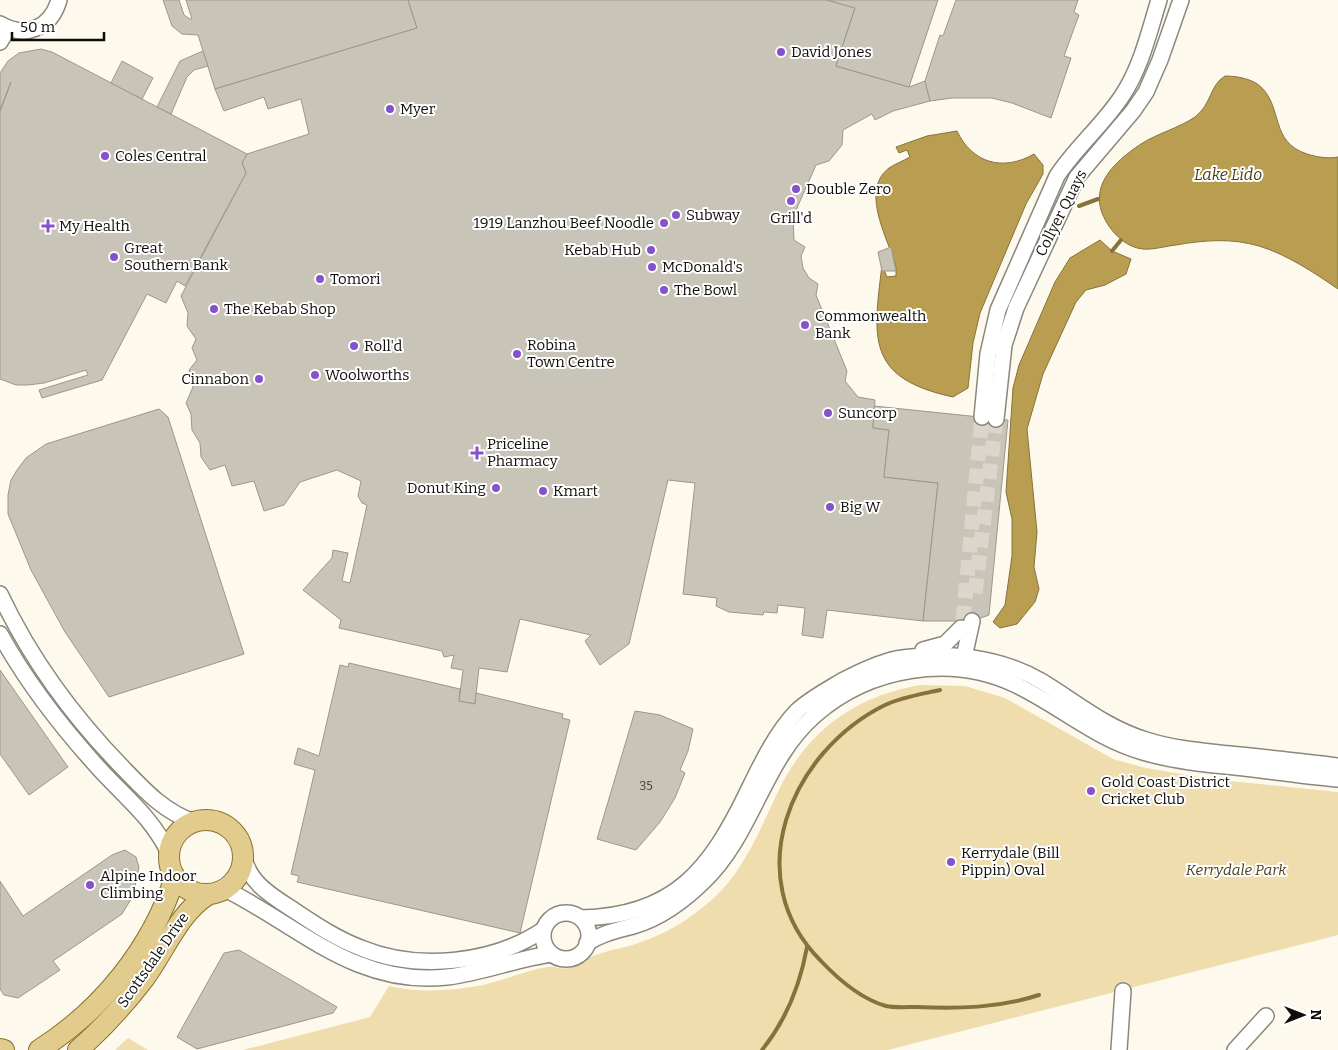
<svg xmlns="http://www.w3.org/2000/svg" width="1338" height="1050" viewBox="0 0 1338 1050" font-family="Bitter,serif">
<style>
.green{fill:#efddae}
.water{fill:#b99d51;stroke:#86723b}
.lines{fill:none;stroke-linecap:round;stroke-linejoin:round}
.stream{stroke:#86723b;stroke-width:4}
.building{fill:#c9c4b8;stroke:#9b978b}
.minor-tunnel{stroke:#dad6cb;stroke-width:15;stroke-dasharray:15 8;stroke-linecap:butt}
.minor-casing{stroke:#8c877c;stroke-width:18}
.major-casing{stroke:#8a732e;stroke-width:22}
.minor{stroke:#fff;stroke-width:15}
.major{stroke:#e1cc8e;stroke-width:20}
.poi-dot{fill:#8452ca;stroke:#fff;stroke-width:2}
.labels{text-anchor:middle;dominant-baseline:central;stroke-width:4;stroke-linejoin:round;paint-order:stroke}
.number-label{font-size:12px;fill:#3e3b35}
.poi-label{font-size:15px;fill:#0f0d09;stroke:#fff;text-anchor:start}
.street-label{font-size:15px;fill:#0f0d09;stroke:#fff}
.park-label{font-size:15px;font-style:italic;fill:#4b3f1e;stroke:#fff}
.water-label{font-size:16px;font-style:italic;fill:#4a3e1c;stroke:#fff}
</style>
<rect width="100%" height="100%" fill="#fef9ed"/>
<!-- green -->
<g class="green">
<path d="M920,685L965,686L1005,698L1113,759L1146,768L1210,779L1338,792V935L888,1050H243L370,1017L389,986C420,993 451,991 483,985C505,980 526,970 548,967C554,966 560,970 567,968C572,967 580,966 585,962C588,960 590,957 593,956C610,949 628,948 644,941C672,931 699,913 720,892C746,864 759,832 775,798C804,734 851,697 920,685Z"/>
<path d="M128,1038L148,1050H115Z"/>
</g>
<!-- water -->
<g class="water">
<path d="M1225,76C1237,76 1253,79 1261,87C1283,108 1270,142 1307,154C1316,157 1329,159 1338,157V289C1313,272 1288,255 1259,246C1231,238 1205,240 1176,245C1166,246 1153,250 1143,249C1128,248 1114,235 1107,223C1086,189 1112,163 1141,144C1158,133 1179,128 1195,117C1212,104 1209,86 1225,76Z"/>
<path d="M957,131C972,163 1003,172 1034,154L1043,165V174L1026,204L980,313L973,343L968,388L953,397C866,378 873,339 882,265L887,277L896,276V267C889,240 859,191 889,168C895,164 903,161 910,157L907,150L899,153L896,147L927,136Z"/>
<path d="M1100,240L1112,251L1131,259L1126,274L1105,285L1086,290L1076,302L1043,374L1027,429L1037,532L1034,567L1039,589L1035,602L1017,624L1000,628L993,622L1005,605L1012,556V519L1006,492L1013,388L1019,365L1055,282L1070,258Z"/>
</g>
<g class="lines">
<!-- stream -->
<g class="stream">
<path d="M1079,206L1098,199"/>
<path d="M1112,251L1121,240"/>
<path d="M940,690C922,694 902,697 885,705C790,752 738,878 821,961C838,979 861,999 886,1006C895,1008 907,1007 916,1007C958,1009 999,1008 1039,995"/>
<path d="M762,1050C787,1019 800,986 807,947"/>
</g>
</g>
<!-- building -->
<g class="building">
<path d="M163,0H179L184,15L190,19H192L186,0H408L417,28L215,89L198,35L182,34L172,26Z"/>
<path d="M408,0H827L855,8L836,66L909,87L925,81L930,101L893,111L875,120L872,114L843,130L842,145L829,161L816,165L793,217L794,240L805,247L801,256L803,268L809,278L818,284L816,295L847,371L845,381L858,397L875,400L873,428L889,430L884,477L938,483L923,621L827,610L823,638L802,635L805,608L778,605L777,613L764,612L763,615L729,612L716,606L717,598L683,594L695,483L668,480L629,644L600,665L585,641L591,635L520,619L507,672L479,668L475,704L459,701L463,670L451,668L454,655L444,657L442,651L339,628L341,620L303,590L332,558L333,550L348,553L342,581L350,583L367,505L362,503L358,496L361,481L337,470L300,482L284,505L264,511L254,481L232,486L225,465L210,470L201,457L200,443L192,430L191,414L186,403L193,387L189,370L197,360L192,348L196,339L187,326L188,313L181,296L246,173L242,163L247,154L309,134L301,99L268,109L264,97L224,111L215,89L417,28Z"/>
<path d="M827,0H938L909,87L836,66L855,8Z"/>
<path d="M956,0H1078L1074,12L1079,15L1064,56L1071,58L1051,118L1012,103L992,98H952L930,101L925,81L940,35L943,36Z"/>
<path d="M41,49L52,52L247,154L242,163L246,173L185,286L177,281L166,303L147,294L102,380L42,398L39,390L88,375L86,370L44,383L28,385H16L0,379V112L11,82L0,110V73L8,61L19,53Z"/>
<path d="M203,51L208,66L194,70L187,77L171,114L157,107L180,61Z"/>
<path d="M122,61L153,78L142,99L111,83Z"/>
<path d="M891,247L896,271H882L878,252Z"/>
<path d="M874,406L1008,420L989,615L972,621H923L938,483L884,477L889,430L873,428Z"/>
<path d="M159,409L168,417L244,654L109,697L65,632L31,570L8,514V495L11,480L17,470L26,458L46,444Z"/>
<path d="M349,663L460,689L459,701L475,704L476,693L563,714L562,718L570,720L520,933L297,882L299,876L291,874L315,770L294,764L298,748L319,756L340,665L348,667Z"/>
<path d="M0,670L68,767L29,795L0,754Z"/>
<path d="M635,711L660,715L693,729L688,751L680,770L685,773L675,798L660,822L636,850L597,839Z"/>
<path d="M125,850L136,857L139,867L133,896L122,914L53,961L60,970L18,998L4,995L0,989V881L23,916L112,855Z"/>
<path d="M239,950L337,1007L333,1013L197,1049L177,1037L224,953Z"/>
</g>
<g class="lines">
<!-- minor-tunnel -->
<g class="minor-tunnel">
<path d="M975,593L996,419"/>
<path d="M963,621L982,417"/>
</g>
<defs>
<g id="minor">
<path d="M0,24C26,39 51,28 59,0"/>
<path d="M0,42L8,28"/>
<path d="M982,417L988,354L998,310L1057,176C1076,147 1103,125 1122,96C1141,68 1149,32 1159,0"/>
<path d="M996,419L1004,345L1016,308L1077,177L1133,111L1146,92L1160,60L1181,0"/>
<path d="M0,594C31,660 74,718 125,770C146,792 165,812 194,822"/>
<path d="M0,634C26,681 59,724 95,764C123,796 151,815 170,855"/>
<path d="M923,650L945,644L961,628"/>
<path d="M962,666L972,621"/>
<path d="M243,854C248,883 272,896 295,911C316,925 337,939 361,948C417,971 492,964 543,930"/>
<path d="M225,889C299,926 356,987 447,977C482,973 516,959 551,954"/>
<circle cx="566" cy="936" r="23"/>
<path d="M581,918C674,916 710,870 748,791C761,764 776,733 797,711C810,699 827,690 842,681C859,672 877,663 896,659C944,651 998,656 1041,681C1076,702 1106,728 1146,740C1174,749 1202,751 1230,754C1266,758 1302,761 1338,766"/>
<path d="M587,943C603,933 615,931 633,926C659,919 685,900 704,881C753,834 763,760 815,715C870,667 951,654 1016,685C1060,706 1096,739 1143,752C1173,761 1204,764 1235,767C1270,771 1304,776 1338,779"/>
<path d="M1119,1050L1123,991"/>
<path d="M1235,1050L1266,1016"/>
</g>
<g id="major">
<circle cx="206" cy="857" r="37"/>
<path d="M0,1049L4,1050"/>
<path d="M39,1050C102,1010 152,948 175,877"/>
<path d="M78,1050C102,1029 124,1005 144,979C165,951 178,913 209,894"/>
</g>
</defs>
<!-- minor casing -->
<use href="#minor" class="minor-casing"/>
<!-- major casing -->
<use href="#major" class="major-casing"/>
<!-- minor -->
<use href="#minor" class="minor"/>
<!-- major -->
<use href="#major" class="major"/>
</g>
<!-- markers -->
<g class="poi-dot">
<circle cx="781" cy="52" r="5"/>
<circle cx="390" cy="109" r="5"/>
<circle cx="105" cy="156" r="5"/>
<circle cx="796" cy="189" r="5"/>
<circle cx="791" cy="201" r="5"/>
<circle cx="676" cy="215" r="5"/>
<circle cx="664" cy="223" r="5"/>
<path d="M45.5 218.5h5v5h5v5h-5v5h-5v-5h-5v-5h5z"/>
<circle cx="651" cy="250" r="5"/>
<circle cx="114" cy="257" r="5"/>
<circle cx="652" cy="267" r="5"/>
<circle cx="320" cy="279" r="5"/>
<circle cx="664" cy="290" r="5"/>
<circle cx="214" cy="309" r="5"/>
<circle cx="805" cy="325" r="5"/>
<circle cx="354" cy="346" r="5"/>
<circle cx="517" cy="354" r="5"/>
<circle cx="315" cy="375" r="5"/>
<circle cx="259" cy="379" r="5"/>
<circle cx="828" cy="413" r="5"/>
<path d="M474.5 445.5h5v5h5v5h-5v5h-5v-5h-5v-5h5z"/>
<circle cx="496" cy="488" r="5"/>
<circle cx="543" cy="491" r="5"/>
<circle cx="830" cy="507" r="5"/>
<circle cx="1091" cy="791" r="5"/>
<circle cx="951" cy="862" r="5"/>
<circle cx="90" cy="885" r="5"/>
</g>
<g class="labels">
<!-- number labels -->
<g class="number-label">
<text x="646" y="786">35</text>
</g>
<!-- poi labels -->
<g class="poi-label">
<text x="791" y="52">David Jones</text>
<text x="400" y="109">Myer</text>
<text x="115" y="156">Coles Central</text>
<text x="806" y="189">Double Zero</text>
<text x="686" y="215">Subway</text>
<text x="791" y="218" text-anchor="middle">Grill'd</text>
<text x="654" y="223" text-anchor="end">1919 Lanzhou Beef Noodle</text>
<text x="59" y="226">My Health</text>
<text x="124" y="248">Great<tspan x="124" dy="17">Southern Bank</tspan></text>
<text x="641" y="250" text-anchor="end">Kebab Hub</text>
<text x="662" y="267">McDonald's</text>
<text x="330" y="279">Tomori</text>
<text x="674" y="290">The Bowl</text>
<text x="224" y="309">The Kebab Shop</text>
<text x="815" y="316">Commonwealth<tspan x="815" dy="17">Bank</tspan></text>
<text x="527" y="345">Robina<tspan x="527" dy="17">Town Centre</tspan></text>
<text x="364" y="346">Roll'd</text>
<text x="325" y="375">Woolworths</text>
<text x="249" y="379" text-anchor="end">Cinnabon</text>
<text x="838" y="413">Suncorp</text>
<text x="487" y="444">Priceline<tspan x="487" dy="17">Pharmacy</tspan></text>
<text x="486" y="488" text-anchor="end">Donut King</text>
<text x="553" y="491">Kmart</text>
<text x="840" y="507">Big W</text>
<text x="1101" y="782">Gold Coast District<tspan x="1101" dy="17">Cricket Club</tspan></text>
<text x="961" y="853">Kerrydale (Bill<tspan x="961" dy="17">Pippin) Oval</tspan></text>
<text x="100" y="876">Alpine Indoor<tspan x="100" dy="17">Climbing</tspan></text>
</g>
<!-- street labels -->
<g class="street-label">
<text transform="translate(1061 213) rotate(-63)">Collyer Quays</text>
<text transform="translate(153 960) rotate(-55)">Scottsdale Drive</text>
</g>
<!-- park labels -->
<g class="park-label">
<text x="1236" y="870">Kerrydale Park</text>
</g>
<!-- water labels -->
<g class="water-label">
<text x="1228" y="174">Lake Lido</text>
</g>
</g>
<!-- north arrow -->
<g transform="translate(1303 1015) rotate(90)" stroke="#ffffff" stroke-width="4" paint-order="stroke">
<path d="M0-4L9 19L0 12L-9 19Z" fill="#0f0d09"/>
<text y="-8" font-size="14" font-weight="bold" text-anchor="middle" fill="#0f0d09">N</text>
</g>
<!-- scale -->
<path d="M12 32v8h92v-8" fill="none" stroke="#0f0d09" stroke-width="2.5"/>
<text x="20" y="32" font-size="15" fill="#0f0d09" stroke="#ffffff" stroke-width="4" paint-order="stroke">50 m</text>
</svg>
